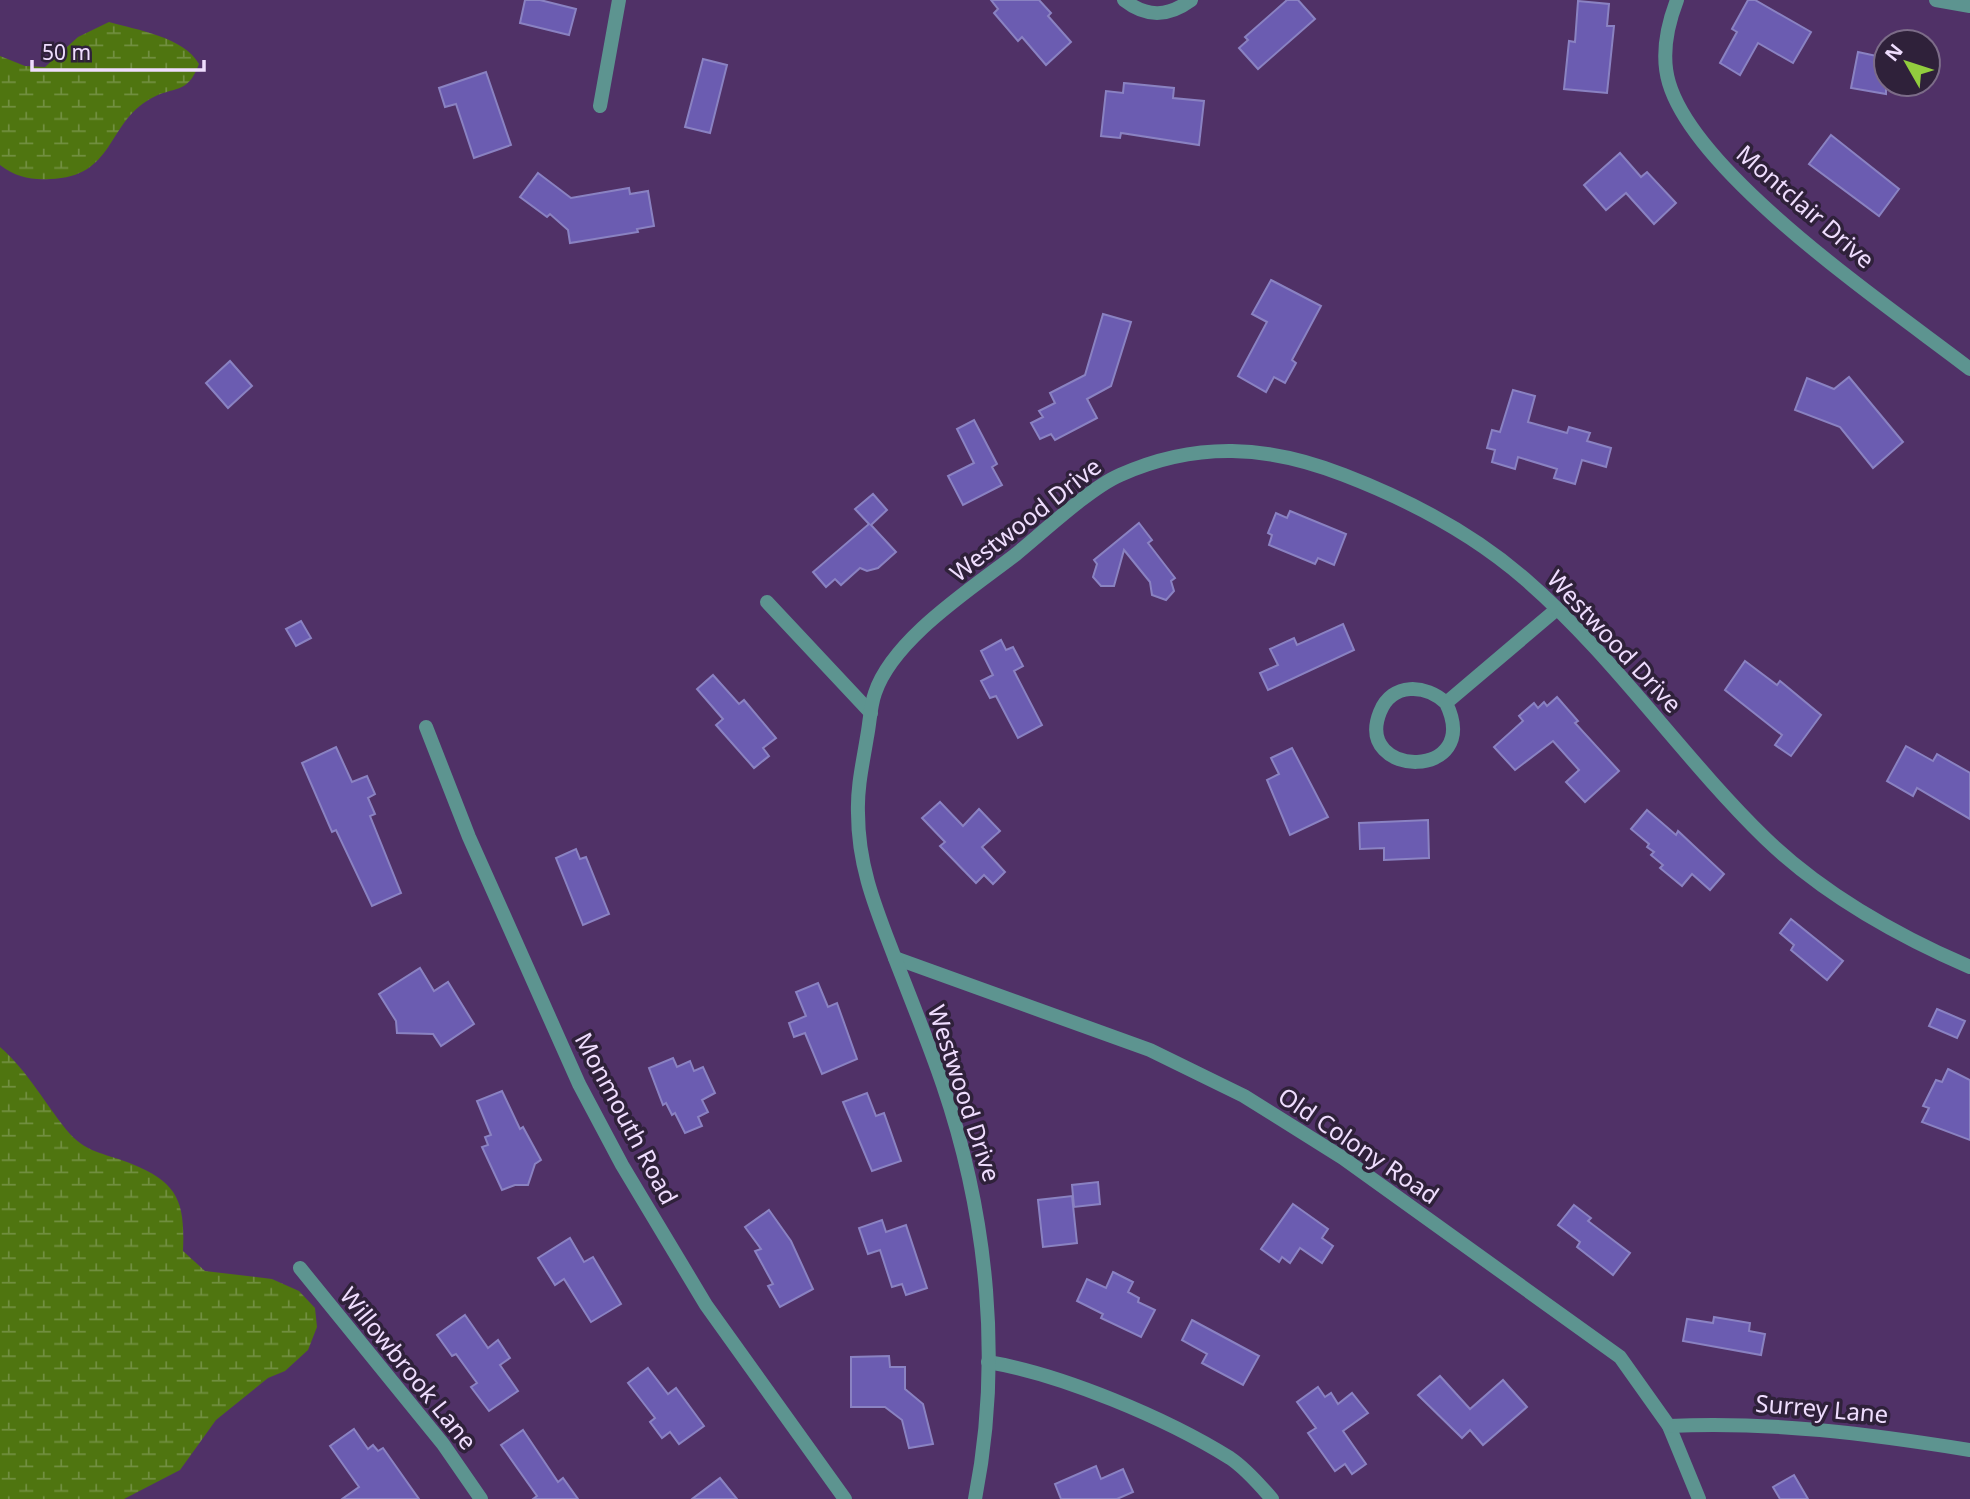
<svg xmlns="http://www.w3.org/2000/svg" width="1970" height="1499" viewBox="0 0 1970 1499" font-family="'Noto Sans',sans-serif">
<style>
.wetland{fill:url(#wetland-marsh)}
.building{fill:#6b5cb1;stroke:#8a82c2;stroke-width:2}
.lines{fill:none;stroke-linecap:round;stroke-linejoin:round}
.minor{stroke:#5d9490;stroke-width:14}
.labels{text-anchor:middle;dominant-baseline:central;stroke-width:7;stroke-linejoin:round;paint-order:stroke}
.street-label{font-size:24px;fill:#efddfe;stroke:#2f213a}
</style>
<defs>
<pattern id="wetland-marsh" width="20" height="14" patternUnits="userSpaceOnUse" patternTransform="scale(1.75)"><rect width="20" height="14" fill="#4f7510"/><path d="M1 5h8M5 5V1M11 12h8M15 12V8" fill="none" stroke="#718f40"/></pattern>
</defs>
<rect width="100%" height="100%" fill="#503167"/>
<!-- wetland -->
<g class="wetland">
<path d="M109,22C137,30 184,37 199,64C187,96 174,85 150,99C106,124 115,177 50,179C30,180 16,177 0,165V56L25,66L45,67L78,37Z"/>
<path d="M0,1047C29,1072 46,1106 70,1134C88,1154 109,1154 132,1164C179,1183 185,1203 183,1251L205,1271L272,1279L299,1291L315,1308L317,1327L308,1350L285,1371L268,1378L216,1420L180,1470L124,1499H0Z"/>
</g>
<!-- building -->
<g class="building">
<path d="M525,0H540L576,9L569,35L520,23Z"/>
<path d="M991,0H1039L1051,13L1048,16L1071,42L1046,65L1022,37L1018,41L994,13L998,9Z"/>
<path d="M1287,0H1298L1315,19L1258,69L1239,48L1248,40L1245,37Z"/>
<path d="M1748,0H1755L1811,32L1793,63L1758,43L1740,75L1720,63L1737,32L1732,29Z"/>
<path d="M1578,1L1609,4L1607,26H1614L1607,93L1564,89L1569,41L1575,42Z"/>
<path d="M1858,52L1886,58V94L1851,88Z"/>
<path d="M703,59L727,65L710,133L685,127Z"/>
<path d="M486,72L511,145L474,158L456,104L445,107L439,88Z"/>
<path d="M1124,83L1174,88L1173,98L1204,101L1199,145L1121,133L1120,138L1101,136L1106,91L1123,93Z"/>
<path d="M1831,135L1899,189L1879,216L1809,164Z"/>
<path d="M1620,153L1641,177L1647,172L1676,203L1654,224L1626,193L1606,210L1584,185Z"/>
<path d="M538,173L571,198L629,188L630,194L648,191L654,226L637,229L638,232L570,243L568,230L550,214L547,217L520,197Z"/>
<path d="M1271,280L1321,306L1292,360L1296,363L1285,383L1274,377L1266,392L1238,376L1267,322L1252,314Z"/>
<path d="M1103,314L1131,322L1111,386L1087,399L1097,418L1055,440L1051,434L1040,439L1031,423L1043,417L1039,411L1055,403L1050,393L1085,375Z"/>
<path d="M230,361L252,386L228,408L206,383Z"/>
<path d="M1849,377L1903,442L1873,468L1840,427L1795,410L1807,378L1834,389Z"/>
<path d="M1513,390L1535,396L1528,422L1567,433L1569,427L1590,433L1587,441L1611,448L1606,467L1582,460L1575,484L1554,478L1557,469L1518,457L1515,469L1492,462L1495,450L1487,448L1492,430L1500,432Z"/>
<path d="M974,420L997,464L992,467L1002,485L963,505L948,476L974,463L957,429Z"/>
<path d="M873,494L887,510L871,525L896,552L878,568L867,571L860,568L841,585L835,579L826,587L813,572L869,524L855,509Z"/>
<path d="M1290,511L1346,534L1334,565L1318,558L1315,564L1269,545L1272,535L1268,533L1276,513L1287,518Z"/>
<path d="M1139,523L1152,540L1148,543L1175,578L1171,581L1174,591L1166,600L1152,595L1150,582L1124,550L1114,586H1101L1093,577L1097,564L1094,560Z"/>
<path d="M301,621L311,638L296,646L286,629Z"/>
<path d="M1343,624L1354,650L1268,690L1260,673L1278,665L1270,649L1294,638L1297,645Z"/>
<path d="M1001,640L1006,650L1013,647L1023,666L1014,671L1042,725L1018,738L996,696L990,698L981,681L993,675L981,651Z"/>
<path d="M1745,661L1777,685L1780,681L1821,715L1791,756L1775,745L1782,735L1725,690Z"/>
<path d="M713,675L739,704L744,700L776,738L763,748L769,756L754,768L716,725L723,719L697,689Z"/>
<path d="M1557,697L1578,721L1575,723L1619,771L1585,802L1566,782L1579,770L1553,741L1515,770L1494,747L1523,721L1519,716L1534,703L1538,708L1544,702L1547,706Z"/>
<path d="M1906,746L1933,761L1937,754L1970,773V819L1917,788L1913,796L1887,781Z"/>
<path d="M336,747L352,782L367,776L375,794L368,798L375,814L370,816L401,893L372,906L336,830L332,832L302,763Z"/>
<path d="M1292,748L1328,817L1290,835L1267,780L1279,774L1271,758Z"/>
<path d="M940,802L963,826L979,809L1000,831L982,847L1005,872L993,884L984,875L976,883L940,846L945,842L922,818Z"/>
<path d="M1647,810L1676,835L1678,831L1724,874L1710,890L1692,874L1682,886L1660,868L1663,865L1651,855L1654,852L1647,847L1649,844L1631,829Z"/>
<path d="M1428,820L1429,858L1384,860V848L1360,849L1359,823Z"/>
<path d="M576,849L580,859L586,857L609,914L583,925L556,858Z"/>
<path d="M1791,919L1843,961L1827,980L1791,950L1794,945L1780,933Z"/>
<path d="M420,968L434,991L448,982L474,1024L441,1046L433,1034L397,1033L396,1021L379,994Z"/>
<path d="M818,983L828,1007L837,1003L857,1059L822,1074L805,1033L794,1037L789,1023L806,1016L796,992Z"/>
<path d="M1937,1009L1965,1021L1957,1038L1929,1026Z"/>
<path d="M673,1058L677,1067L690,1061L694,1071L703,1067L715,1093L702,1100L708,1112L698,1117L702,1126L685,1133L675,1113L672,1115L666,1103L663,1105L649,1068Z"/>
<path d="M1948,1069L1970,1080V1140L1922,1122L1929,1108L1923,1106L1936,1080L1942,1082Z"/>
<path d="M502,1091L520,1129L523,1127L541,1160L535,1164L528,1185H515L502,1190L482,1147L488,1145L485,1137L491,1135L477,1101Z"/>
<path d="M867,1093L876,1116L884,1113L901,1161L872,1171L843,1102Z"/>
<path d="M1098,1182L1100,1204L1074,1207L1072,1185Z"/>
<path d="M1072,1196L1077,1243L1043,1247L1038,1200Z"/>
<path d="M1293,1204L1328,1229L1322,1238L1333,1246L1322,1263L1300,1248L1290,1263L1282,1257L1279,1262L1261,1249Z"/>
<path d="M1574,1205L1591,1218L1588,1221L1630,1253L1613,1275L1577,1247L1580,1242L1558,1225Z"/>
<path d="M769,1210L791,1241L813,1289L780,1307L768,1286L773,1284L755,1251L761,1249L745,1227Z"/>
<path d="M882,1220L886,1232L906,1225L927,1288L906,1295L902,1284L892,1287L880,1250L868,1254L859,1228Z"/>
<path d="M570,1238L584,1262L593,1257L621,1304L591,1322L564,1279L555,1285L538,1258Z"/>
<path d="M1113,1272L1133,1282L1128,1292L1139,1298L1138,1302L1155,1310L1141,1337L1101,1318L1103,1314L1077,1301L1087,1279L1106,1288Z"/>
<path d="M465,1315L488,1348L498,1340L510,1358L500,1365L518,1391L489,1411L471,1387L477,1383L456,1354L452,1356L437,1335Z"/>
<path d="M1714,1317L1750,1323L1749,1331L1765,1334L1761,1355L1683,1341L1687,1319L1713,1323Z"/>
<path d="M1192,1320L1259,1356L1243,1385L1202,1363L1207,1354L1182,1340Z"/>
<path d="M889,1356L890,1367H905V1389L923,1404L933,1444L909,1448L902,1420L885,1407H851V1357Z"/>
<path d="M648,1368L668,1394L676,1388L704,1426L679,1444L670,1432L662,1438L650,1422L655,1418L628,1383Z"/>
<path d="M1440,1376L1470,1409L1503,1380L1527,1407L1483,1445L1470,1430L1462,1438L1418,1395Z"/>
<path d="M1318,1387L1325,1397L1331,1393L1338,1404L1352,1393L1368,1413L1343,1431L1366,1464L1352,1474L1345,1464L1335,1471L1308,1433L1316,1428L1297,1402Z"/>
<path d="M354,1429L368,1449L373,1445L378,1451L383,1448L419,1499H342L359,1487L330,1446Z"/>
<path d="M523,1430L558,1482L563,1478L578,1499H533L537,1496L501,1445Z"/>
<path d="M1096,1466L1101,1479L1123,1469L1133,1492L1117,1499H1061L1055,1484Z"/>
<path d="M1794,1475L1808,1499H1780L1773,1487Z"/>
<path d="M720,1478L737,1499H692Z"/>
</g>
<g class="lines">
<!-- minor -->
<g class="minor">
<path d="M1124,0C1147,18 1168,17 1191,0"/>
<path d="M1677,0C1667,26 1661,56 1669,83C1697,177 1891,308 1970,369"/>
<path d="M1936,0L1970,6"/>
<path d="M600,106L619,0"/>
<path d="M767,602L871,713"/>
<path d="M1446,703C1484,781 1353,779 1380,712C1392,682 1426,684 1446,703L1557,609"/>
<path d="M426,727L469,837L579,1084L622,1165L706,1305L845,1499"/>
<path d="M895,958L1150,1050L1244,1096L1343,1158L1620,1357L1669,1426L1699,1499"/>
<path d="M300,1268L443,1444L481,1499"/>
<path d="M988,1362C1061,1374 1166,1418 1230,1458C1245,1468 1260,1485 1272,1499"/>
<path d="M1669,1426C1771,1421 1870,1434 1970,1450"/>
<path d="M975,1499C1002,1362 988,1217 943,1085C929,1044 912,1002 896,961C877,911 858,868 858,813C857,787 863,762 867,737C870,722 870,707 875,693C893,639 971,589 1015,555C1042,533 1090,488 1120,475C1196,441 1268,445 1344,475C1409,500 1472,533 1525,579C1614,656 1681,756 1765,838C1824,895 1896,935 1970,967"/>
</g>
</g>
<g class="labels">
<!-- street labels -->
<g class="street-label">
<text transform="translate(1806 206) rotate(41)">Montclair Drive</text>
<text transform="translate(1025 519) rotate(-38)">Westwood Drive</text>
<text transform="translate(1615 641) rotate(47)">Westwood Drive</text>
<text transform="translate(965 1093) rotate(72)">Westwood Drive</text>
<text transform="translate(627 1118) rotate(62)">Monmouth Road</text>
<text transform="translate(1359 1145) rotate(34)">Old Colony Road</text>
<text transform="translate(409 1368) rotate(51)">Willowbrook Lane</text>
<text transform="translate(1822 1408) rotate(5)">Surrey Lane</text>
</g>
</g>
<!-- north arrow -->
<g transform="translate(1907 63) rotate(309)"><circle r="33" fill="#2f213a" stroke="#7c6c88" stroke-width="2"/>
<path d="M0-5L12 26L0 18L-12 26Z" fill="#92cd3e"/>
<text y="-10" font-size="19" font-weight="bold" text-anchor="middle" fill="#efddfe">N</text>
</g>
<!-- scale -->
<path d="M32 60v10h172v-10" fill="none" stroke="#efddfe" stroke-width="3.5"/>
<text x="42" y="60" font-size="21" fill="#efddfe" stroke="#2f213a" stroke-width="5" paint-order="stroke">50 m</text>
</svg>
